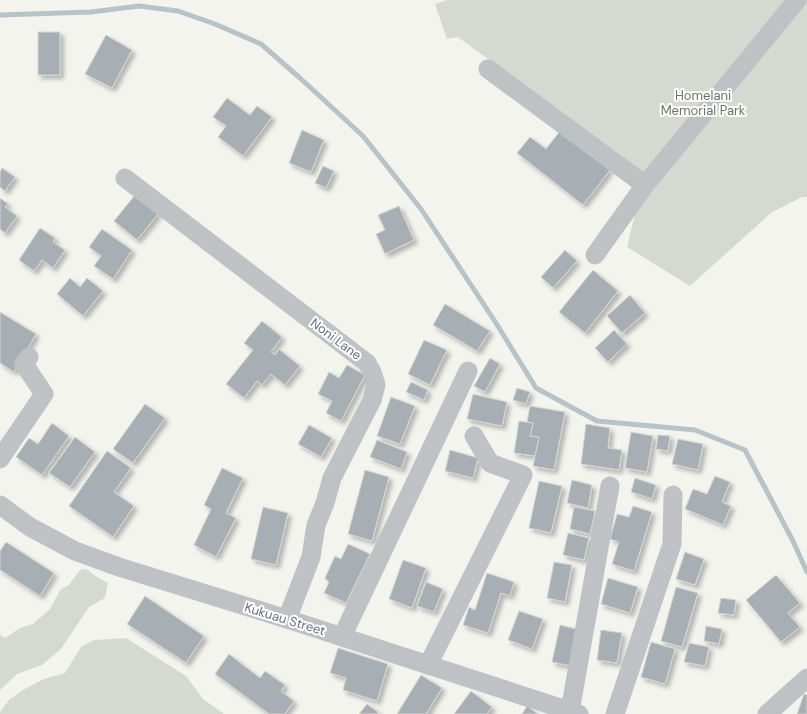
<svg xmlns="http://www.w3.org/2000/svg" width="807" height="714" viewBox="0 0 807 714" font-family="'DM Sans',sans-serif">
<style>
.green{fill:#d4dad1}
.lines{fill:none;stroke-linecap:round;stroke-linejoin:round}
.stream{stroke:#b7c3c7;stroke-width:5}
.building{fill:#a7afb4;stroke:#d5d5d2;filter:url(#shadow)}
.minor{stroke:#bec2c5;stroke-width:19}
.labels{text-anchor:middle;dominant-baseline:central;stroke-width:4;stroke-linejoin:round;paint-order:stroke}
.park-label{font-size:13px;fill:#667762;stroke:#fff}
.street-label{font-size:13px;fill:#637380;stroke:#fff}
</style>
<defs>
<filter id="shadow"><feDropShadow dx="3.5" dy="3.5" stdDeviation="2" flood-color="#0004"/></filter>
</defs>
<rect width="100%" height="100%" fill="#f4f4ef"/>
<!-- green -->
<g class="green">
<path d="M447,0H807V197H802L771,213L690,286L627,247L637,206L650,191L524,86L458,37L447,39L435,4Z"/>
<path d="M86,569L97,577L108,583L105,598L89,607L61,649L42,665L17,674L0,690V635L5,638L20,628L33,624L50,609L61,589L69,585L80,570Z"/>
<path d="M126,638L186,676L203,699L224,714H0V712L9,700L23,690L44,679L65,673L81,647L94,640Z"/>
</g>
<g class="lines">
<!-- stream -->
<path class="stream" d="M0,15L91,12L139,6L178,11L215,24L261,44L300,78L363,136L421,209L496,323L536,388L597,421L695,430L745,450L793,541L807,572"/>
</g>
<!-- building -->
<g class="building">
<rect x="38" y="32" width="22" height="43"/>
<path d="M106,35L132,50L112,88L85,74Z"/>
<path d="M227,98L250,115L257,106L272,117L243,156L218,137L226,126L213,117Z"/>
<path d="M302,130L324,140L311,172L289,163Z"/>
<path d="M560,131L610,170L583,205L517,153L530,137L546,149Z"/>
<path d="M323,166L334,171L326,188L315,183Z"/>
<path d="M2,168L15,177L5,191L0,187V172Z"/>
<path d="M135,195L158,214L137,240L114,221Z"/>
<path d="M0,198L8,204L5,207L17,216L5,233L0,229Z"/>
<path d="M399,206L414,240L385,254L376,234L385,230L378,215Z"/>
<path d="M40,228L55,238L53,242L65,250L53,268L42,260L34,271L19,260Z"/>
<path d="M102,229L132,250L113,279L94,266L101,256L89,247Z"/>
<path d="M565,250L577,261L553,288L541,277Z"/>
<path d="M593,270L618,291L585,333L559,312Z"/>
<path d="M70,278L80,287L87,278L103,291L83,316L57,294Z"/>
<path d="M630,295L645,313L622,333L607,316Z"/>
<path d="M445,304L490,331L477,351L433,325Z"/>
<path d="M0,312L36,334L14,372L0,363Z"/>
<path d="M262,321L282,337L271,352L275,355L279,349L300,366L285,385L271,374L262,385L257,381L244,398L226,384L253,350L244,343Z"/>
<path d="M614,330L627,344L608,362L595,348Z"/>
<path d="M424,340L447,350L430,385L408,374Z"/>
<path d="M490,358L500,364L485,392L474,386Z"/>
<path d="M347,365L365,375L341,421L326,413L332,401L318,394L329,372L339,378Z"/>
<path d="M411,382L428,390L424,400L406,392Z"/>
<path d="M517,388L530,392L526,404L513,400Z"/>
<path d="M473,394L507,402L502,426L467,419Z"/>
<path d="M391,397L415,406L400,444L377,436Z"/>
<path d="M145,404L165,418L133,463L113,449Z"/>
<path d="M530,406L565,412L554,470L533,466L539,437L530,436L533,423L527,422Z"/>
<path d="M519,421L533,423L530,436L539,437L535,456L514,453Z"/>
<path d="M52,423L69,436L42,475L16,457L29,438L38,444Z"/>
<path d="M586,424L610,428L608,448L622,450L619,470L581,464Z"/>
<path d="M309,425L332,438L321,457L298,444Z"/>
<path d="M631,432L653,436L647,472L625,468Z"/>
<path d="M658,435L670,436L668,451L656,449Z"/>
<path d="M75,437L95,452L70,487L49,473Z"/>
<path d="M678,439L703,444L698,470L672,464Z"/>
<path d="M377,440L407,452L401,469L370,457Z"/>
<path d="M450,450L478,458L473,478L445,471Z"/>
<path d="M107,451L131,468L114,492L134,506L113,537L69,506Z"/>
<path d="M222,468L243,478L226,513L236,518L216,557L194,545L211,509L204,505Z"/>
<path d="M365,470L389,477L372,541L348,534Z"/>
<path d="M715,476L730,482L722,502L731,506L723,525L685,509L693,489L707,494Z"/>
<path d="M635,478L656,485L652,499L631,492Z"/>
<path d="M572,480L592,485L588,508L567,503Z"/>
<path d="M539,481L562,486L551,533L529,528Z"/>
<path d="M633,506L652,512L634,571L612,564L619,542L610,539L617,514L629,517Z"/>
<path d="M263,507L288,513L276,565L251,559Z"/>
<path d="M574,507L595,511L590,534L570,529Z"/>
<path d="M568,533L589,538L584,560L563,555Z"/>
<path d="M6,542L54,573L40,596L0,570V551Z"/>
<path d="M348,544L370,554L346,603L324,593L329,582L325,578L335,556L341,559Z"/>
<path d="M685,552L704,559L695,585L676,579Z"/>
<path d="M403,560L426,568L412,608L389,599Z"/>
<path d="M554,562L572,565L565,602L547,598Z"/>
<path d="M487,573L514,582L510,596L501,593L488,633L463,625L469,607L475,610Z"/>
<path d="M776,575L800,603L788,613L800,627L781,642L746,600Z"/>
<path d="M608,578L638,587L630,613L601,604Z"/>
<path d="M426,582L443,589L434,612L417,606Z"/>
<path d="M676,587L698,593L682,647L661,641Z"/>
<path d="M145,596L204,636L186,663L127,624Z"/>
<path d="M721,598L736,600L734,615L718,613Z"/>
<path d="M519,611L543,619L532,649L508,640Z"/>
<path d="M560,625L580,630L572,666L552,662Z"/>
<path d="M706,626L722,629L719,644L704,641Z"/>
<path d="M601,630L622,633L617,663L597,660Z"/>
<path d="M651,642L675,649L665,684L641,677Z"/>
<path d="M689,643L709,647L705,666L684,662Z"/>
<path d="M338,648L388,664L377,701L343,690L346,678L330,673Z"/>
<path d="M229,654L260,678L265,671L285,685L281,691L294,701L285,714H269L215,674Z"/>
<path d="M421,675L442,688L426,714H397Z"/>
<path d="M471,691L492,707L487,714H454Z"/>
<path d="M804,694L807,695V714H797Z"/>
<path d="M367,704L378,712L377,714H359Z"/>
<path d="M527,706L538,714H522Z"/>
</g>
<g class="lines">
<!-- minor -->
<g class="minor">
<path d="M488,69L645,185"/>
<path d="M125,178L367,363L372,372L376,385L372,400L332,478L325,503L316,525L311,557L287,619"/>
<path d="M595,255L645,185L797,0"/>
<path d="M0,459L44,394L24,364L29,357"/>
<path d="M0,505L30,527L75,551L119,567L287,619L579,714"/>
<path d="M342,637L468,371"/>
<path d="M428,665L523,475L490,463L474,436"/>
<path d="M570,711L610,486"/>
<path d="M615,714L672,544L673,495"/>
<path d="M767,714L807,678"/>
</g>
</g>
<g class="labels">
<!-- park labels -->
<g class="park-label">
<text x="703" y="95">Homelani<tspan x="703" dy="15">Memorial Park</tspan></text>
</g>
<!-- street labels -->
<g class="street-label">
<text transform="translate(336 339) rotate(37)">Noni Lane</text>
<text transform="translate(285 619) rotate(17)">Kukuau Street</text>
</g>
</g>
</svg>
